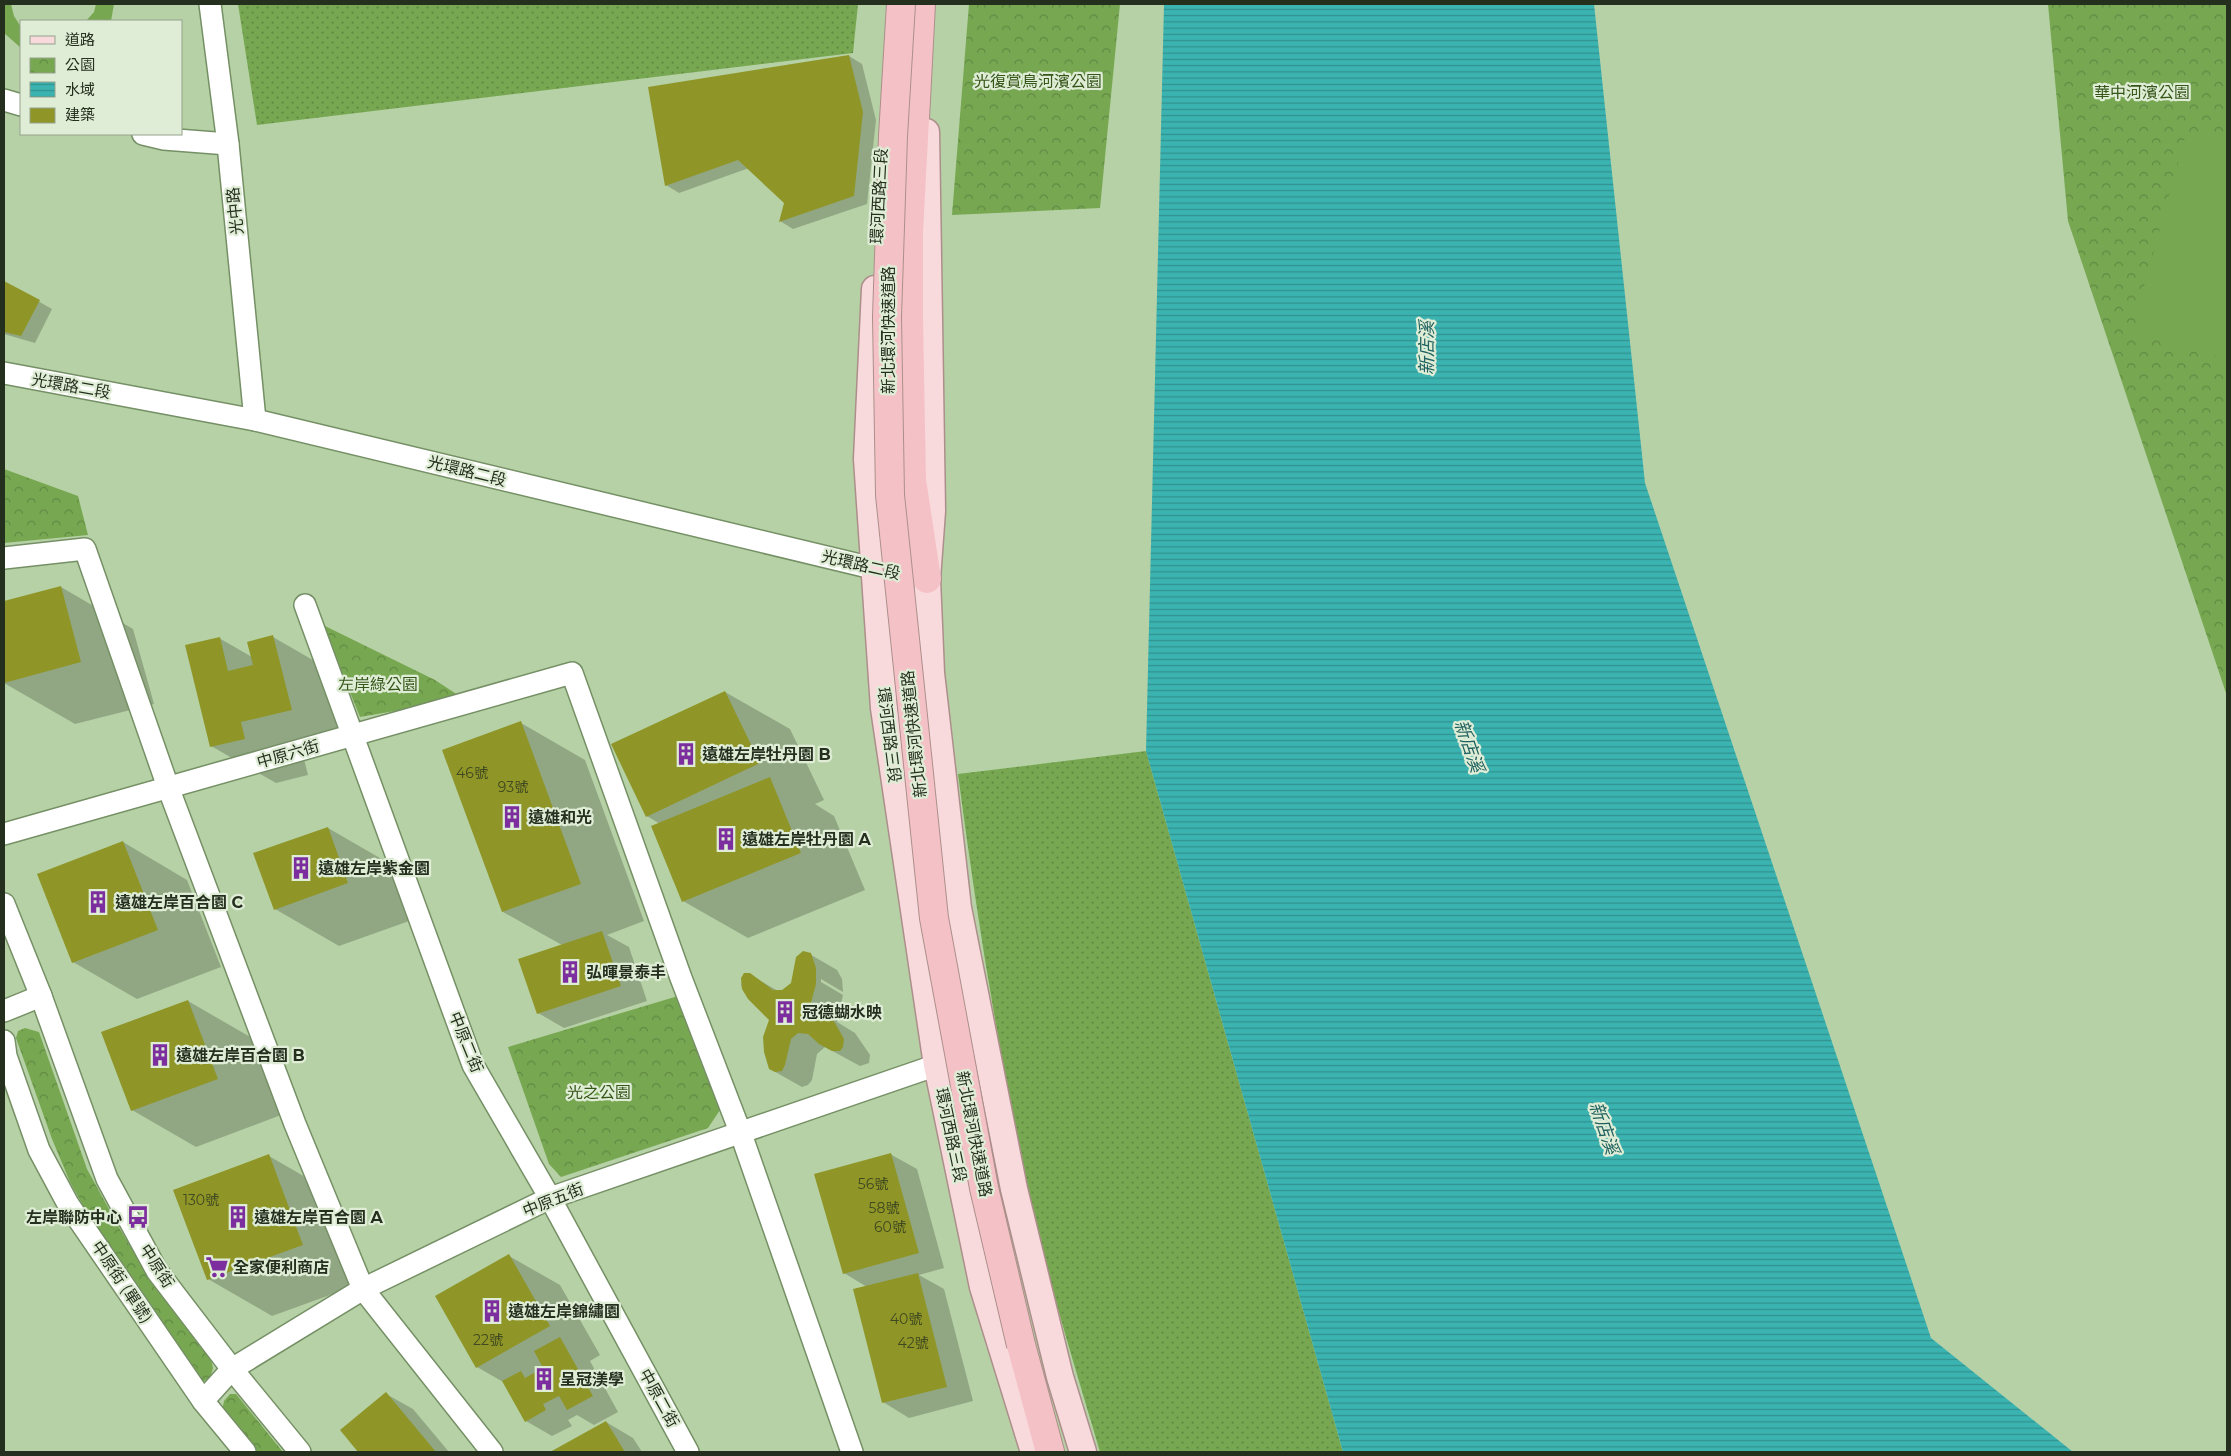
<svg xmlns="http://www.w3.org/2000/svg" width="2231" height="1456" viewBox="0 0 2231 1456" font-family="Montserrat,'Noto Sans TC',sans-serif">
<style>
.grass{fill:url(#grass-dots)}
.park{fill:url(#park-crowns)}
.pitch{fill:#77a851}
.water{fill:url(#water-rules)}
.shadow{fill:#0003}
.building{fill:#8f9627}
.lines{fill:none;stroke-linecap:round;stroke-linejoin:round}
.minor-casing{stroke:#769066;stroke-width:24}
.major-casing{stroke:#ac8f8b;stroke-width:29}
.highway-casing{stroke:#ac8f8b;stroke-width:30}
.minor{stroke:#fff;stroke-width:21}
.major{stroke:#f8dadd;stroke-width:26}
.highway{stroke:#f4c2c6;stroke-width:28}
.highway-bridge-casing{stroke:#ac8f8b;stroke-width:30;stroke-linecap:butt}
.highway-bridge{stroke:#f4c2c6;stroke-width:28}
.labels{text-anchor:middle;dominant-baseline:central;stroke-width:4.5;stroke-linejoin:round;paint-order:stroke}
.number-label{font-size:14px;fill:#404920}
.park-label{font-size:16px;fill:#355519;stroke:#dfedd6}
.street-label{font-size:16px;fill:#252f1e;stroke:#dfedd6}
.poi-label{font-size:16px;font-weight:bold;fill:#252f1e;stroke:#dfedd6;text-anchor:start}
.water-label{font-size:18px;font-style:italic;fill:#216260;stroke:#dfedd6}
</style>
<defs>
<pattern id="grass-dots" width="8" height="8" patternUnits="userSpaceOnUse" patternTransform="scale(1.25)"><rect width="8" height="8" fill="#77a851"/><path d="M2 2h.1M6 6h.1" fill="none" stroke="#618943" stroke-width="1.8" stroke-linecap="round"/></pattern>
<pattern id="park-crowns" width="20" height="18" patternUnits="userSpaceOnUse" patternTransform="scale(1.25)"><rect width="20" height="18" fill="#77a851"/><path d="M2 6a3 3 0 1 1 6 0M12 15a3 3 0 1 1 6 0" fill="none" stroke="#618943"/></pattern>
<pattern id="water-rules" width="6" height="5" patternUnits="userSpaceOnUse" patternTransform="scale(1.25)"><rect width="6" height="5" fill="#3bb3b1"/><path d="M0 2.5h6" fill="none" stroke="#31928f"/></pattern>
</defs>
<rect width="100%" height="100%" fill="#b6d1a5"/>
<!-- grass -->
<g class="grass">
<path d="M238,4H858L853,53L257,125Z"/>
<path d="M1146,751L1343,1452H1100C1080,1383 1058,1314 1041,1244C1004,1088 979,934 958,774Z"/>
</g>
<!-- park -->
<g class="park">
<path d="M969,4H1120L1100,208L952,215Z"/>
<path d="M2048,4H2227V696L2068,221Z"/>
<path d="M4,469L78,496L88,535L4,543Z"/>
<path d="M323,625L435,680L464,699L360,717Z"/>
<path d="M678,996L720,1110L708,1128L561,1177L549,1164L508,1047Z"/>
<path d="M25,1028L39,1032L87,1169L121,1231L155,1286L211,1359L213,1368L210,1378L202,1382L92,1222L70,1182L52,1139L16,1038L18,1031Z"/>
<path d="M230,1394H236L283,1452H256L222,1411L224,1401Z"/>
</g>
<!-- pitch -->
<g class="pitch">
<path d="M4,4H11L14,16L21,27V48L4,33Z"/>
<path d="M96,4H114L111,21H86L94,12Z"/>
<path d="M2186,134L2227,142V359L2137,334L2136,316Z"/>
</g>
<!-- water -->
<path class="water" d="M1164,4H1594L1645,483L1931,1338L2073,1452H1343L1146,751Z"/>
<!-- shadow -->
<g class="shadow">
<path d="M849,56L862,64L876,120L867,204L793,229L780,221L785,202L749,168L679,193L666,185Z"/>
<path d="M4,282L52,309L35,343L4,334Z"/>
<path d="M61,587L133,629L154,704L75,724L4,683V603Z"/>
<path d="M273,637L337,674L355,746L304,759L308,775L276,783L211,746L219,638L252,657Z"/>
<path d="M725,692L790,729L824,800L815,804L834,816L865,890L748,938L683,901L660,824L647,816Z"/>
<path d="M521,723L585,760L644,921L607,935L629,947L647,1001L564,1028L538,1013L562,945L503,912Z"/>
<path d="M328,828L392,865L412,920L339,946L275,909Z"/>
<path d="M123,842L187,880L221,967L137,999L73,962Z"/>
<path d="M806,952L837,970L842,979L843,992L821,979V982L843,995L837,1022L855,1033L870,1055L869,1063L860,1066L825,1047L817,1054L812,1080L808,1085L802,1087L770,1069L771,1020L743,989L741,985L743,976L750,975L778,991L783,992L792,984Z"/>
<path d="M188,1001L252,1038L281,1115L196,1147L132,1110Z"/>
<path d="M890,1154L917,1169L944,1268L919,1275L944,1289L973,1401L909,1418L883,1402L867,1287L844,1273Z"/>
<path d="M269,1156L333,1193L366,1282L272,1316L208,1279Z"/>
<path d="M509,1256L560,1285L600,1355L590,1361L618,1412L594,1425L577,1415L568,1420L572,1426L552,1436L526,1421L505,1383L477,1367Z"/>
<path d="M386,1394L413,1409L449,1452H360L341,1430Z"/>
<path d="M606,1422L633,1438L642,1452H553Z"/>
</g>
<!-- building -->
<g class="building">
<path d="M849,55L863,112L854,196L779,222L784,203L738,160L665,186L648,87Z"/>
<path d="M4,281L40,300L21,336L4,332Z"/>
<path d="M61,586L81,662L4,683V601Z"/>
<path d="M273,635L292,710L241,722L245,739L210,747L185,645L220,637L228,671L253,665L247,642Z"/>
<path d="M725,691L760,763L646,817L611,744Z"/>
<path d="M521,721L581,884L502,912L442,750Z"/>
<path d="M770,777L801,853L682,902L651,826Z"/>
<path d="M328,827L348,883L274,910L253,853Z"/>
<path d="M123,841L158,930L72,963L37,874Z"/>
<path d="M602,931L621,986L537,1014L518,959Z"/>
<path d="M803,951L811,953L816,968V984L809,1010L811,1012L829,1016L835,1023L844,1039L843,1047L840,1051H832L819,1044L808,1034L798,1033L791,1039L785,1065L782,1071L775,1072L769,1069L764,1052L763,1037L769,1020L748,999L742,989L741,978L744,973H750L773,990H782L791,983L796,957Z"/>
<path d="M188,1000L218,1079L131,1111L101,1032Z"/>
<path d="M891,1153L919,1253L843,1274L814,1174Z"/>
<path d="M269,1154L303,1245L207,1280L173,1190Z"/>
<path d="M509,1254L550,1326L476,1368L435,1296Z"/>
<path d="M918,1273L947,1387L882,1403L853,1289Z"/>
<path d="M560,1337L593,1396L567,1410L559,1396L543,1404L546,1410L525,1422L502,1381L521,1371L525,1378L543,1368L534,1351Z"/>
<path d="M386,1392L436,1452H358L340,1430Z"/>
<path d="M606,1421L625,1452H550Z"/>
</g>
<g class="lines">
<defs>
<g id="minor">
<path d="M210,4L228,144L255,420"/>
<path d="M4,100L21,105"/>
<path d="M143,134L164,139L228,144"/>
<path d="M4,373L255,420L889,572"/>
<path d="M4,558L85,549L168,787L295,1124L363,1289L492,1452"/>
<path d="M305,605L473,1065L550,1198L688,1452"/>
<path d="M4,834L572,673L681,978L741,1134L852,1452"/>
<path d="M4,904L41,996L107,1179L157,1271L232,1369L300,1452"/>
<path d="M4,1011L41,996"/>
<path d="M4,1041L6,1056L39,1150L68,1204L203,1401L245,1452"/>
<path d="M203,1401L232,1369L363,1289L550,1198L937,1065"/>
</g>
<g id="major">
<path d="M926,132L932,511L927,579L931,673L958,908L1014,1189L1060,1377L1083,1452"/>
<path d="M875,289L867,459L884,708L937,1065L983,1287L1034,1452"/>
</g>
<g id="highway">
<path d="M921,4L909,233V317L912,480L927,579"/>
<path d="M1021,1345L1050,1452"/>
</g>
</defs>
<!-- minor casing -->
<use href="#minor" class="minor-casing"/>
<!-- major casing -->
<use href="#major" class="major-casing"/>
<!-- highway casing -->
<use href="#highway" class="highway-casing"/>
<!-- minor -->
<use href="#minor" class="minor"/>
<!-- major -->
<use href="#major" class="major"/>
<!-- highway -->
<use href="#highway" class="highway"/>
<defs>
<path id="highway-bridge" d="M901,4L893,136L887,317L890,495L934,918L984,1188L1021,1345"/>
</defs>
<!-- highway-bridge casing -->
<use href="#highway-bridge" class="highway-bridge-casing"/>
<!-- highway-bridge -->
<use href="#highway-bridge" class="highway-bridge"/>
</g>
<!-- icons -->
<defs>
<symbol id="building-bare" viewBox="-9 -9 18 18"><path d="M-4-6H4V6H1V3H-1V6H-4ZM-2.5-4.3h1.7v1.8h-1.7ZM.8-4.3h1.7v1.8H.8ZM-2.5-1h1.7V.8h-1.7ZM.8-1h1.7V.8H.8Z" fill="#7c2d9e" stroke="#dfedd6" stroke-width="2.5" paint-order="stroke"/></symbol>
<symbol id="bus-bare" viewBox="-9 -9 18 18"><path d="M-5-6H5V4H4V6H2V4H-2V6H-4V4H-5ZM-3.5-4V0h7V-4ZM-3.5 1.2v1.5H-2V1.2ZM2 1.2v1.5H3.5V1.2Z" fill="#7c2d9e" stroke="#dfedd6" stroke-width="2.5" paint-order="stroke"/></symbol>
<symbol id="supermarket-bare" viewBox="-9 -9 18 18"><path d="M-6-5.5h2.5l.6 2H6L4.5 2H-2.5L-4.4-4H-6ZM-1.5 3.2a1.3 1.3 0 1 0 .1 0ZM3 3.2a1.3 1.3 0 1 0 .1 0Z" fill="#7c2d9e" stroke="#dfedd6" stroke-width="2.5" paint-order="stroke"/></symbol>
</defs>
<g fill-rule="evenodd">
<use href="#building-bare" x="670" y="738" width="32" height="32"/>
<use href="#building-bare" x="496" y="801" width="32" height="32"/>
<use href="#building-bare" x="710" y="823" width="32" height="32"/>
<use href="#building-bare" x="285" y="852" width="32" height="32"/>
<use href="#building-bare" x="82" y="886" width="32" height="32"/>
<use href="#building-bare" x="554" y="956" width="32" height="32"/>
<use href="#building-bare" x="769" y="996" width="32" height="32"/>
<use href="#building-bare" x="144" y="1039" width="32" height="32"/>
<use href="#bus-bare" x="122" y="1201" width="32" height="32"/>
<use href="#building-bare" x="222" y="1201" width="32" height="32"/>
<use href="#supermarket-bare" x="201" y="1251" width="32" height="32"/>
<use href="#building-bare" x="476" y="1295" width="32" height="32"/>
<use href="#building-bare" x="528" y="1363" width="32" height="32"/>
</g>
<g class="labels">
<!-- number labels -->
<g class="number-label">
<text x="472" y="773">46號</text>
<text x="513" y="787">93號</text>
<text x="873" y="1184">56號</text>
<text x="201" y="1200">130號</text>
<text x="884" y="1208">58號</text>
<text x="890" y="1227">60號</text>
<text x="906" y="1319">40號</text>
<text x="488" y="1340">22號</text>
<text x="913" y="1343">42號</text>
</g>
<!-- park labels -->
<g class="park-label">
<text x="1038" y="81">光復賞鳥河濱公園</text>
<text x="2142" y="92">華中河濱公園</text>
<text x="378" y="684">左岸綠公園</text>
<text x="599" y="1092">光之公園</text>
</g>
<!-- street labels -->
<g class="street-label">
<text transform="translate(879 196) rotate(-87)">環河西路三段</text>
<text transform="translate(235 211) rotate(-96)">光中路</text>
<text transform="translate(888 330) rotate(-90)">新北環河快速道路</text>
<text transform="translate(71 386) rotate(10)">光環路二段</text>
<text transform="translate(467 471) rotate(14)">光環路二段</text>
<text transform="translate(861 565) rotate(13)">光環路二段</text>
<text transform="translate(914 734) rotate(-96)">新北環河快速道路</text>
<text transform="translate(889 735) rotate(83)">環河西路三段</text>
<text transform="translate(288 754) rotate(-16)">中原六街</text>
<text transform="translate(466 1042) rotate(68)">中原二街</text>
<text transform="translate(974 1134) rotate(79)">新北環河快速道路</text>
<text transform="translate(951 1135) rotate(78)">環河西路三段</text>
<text transform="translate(553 1200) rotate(-22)">中原五街</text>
<text transform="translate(157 1266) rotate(57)">中原街</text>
<text transform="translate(122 1282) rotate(56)">中原街 (單號)</text>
<text transform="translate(659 1398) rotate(61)">中原二街</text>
</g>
<!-- poi labels -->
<g class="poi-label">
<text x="702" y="754">遠雄左岸牡丹園 B</text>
<text x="528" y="817">遠雄和光</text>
<text x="742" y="839">遠雄左岸牡丹園 A</text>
<text x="318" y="868">遠雄左岸紫金園</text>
<text x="115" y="902">遠雄左岸百合園 C</text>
<text x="586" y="972">弘暉景泰丰</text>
<text x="802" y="1012">冠德蝴水映</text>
<text x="176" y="1055">遠雄左岸百合園 B</text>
<text x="122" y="1217" text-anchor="end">左岸聯防中心</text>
<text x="254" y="1217">遠雄左岸百合園 A</text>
<text x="233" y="1267">全家便利商店</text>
<text x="508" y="1311">遠雄左岸錦繡園</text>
<text x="560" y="1379">呈冠渼學</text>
</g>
<!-- water labels -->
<g class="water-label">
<text transform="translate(1427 348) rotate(-90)">新店溪</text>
<text transform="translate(1469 746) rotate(71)">新店溪</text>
<text transform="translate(1604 1128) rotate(71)">新店溪</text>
</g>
</g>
<!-- border -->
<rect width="2231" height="1456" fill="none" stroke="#252f1e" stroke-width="10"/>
<!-- legend -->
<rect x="20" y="20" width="162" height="115" fill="#dfedd6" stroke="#95a18c"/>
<rect x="30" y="36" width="25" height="8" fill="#f8dadd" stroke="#95a18c"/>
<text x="65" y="45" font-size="15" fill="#252f1e">道路</text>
<rect x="30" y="58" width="25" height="15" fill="url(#park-crowns)" stroke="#95a18c"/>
<text x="65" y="70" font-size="15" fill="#252f1e">公園</text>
<rect x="30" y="82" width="25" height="15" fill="url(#water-rules)" stroke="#95a18c"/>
<text x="65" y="95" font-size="15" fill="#252f1e">水域</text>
<rect x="30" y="108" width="25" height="15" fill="#8f9627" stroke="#95a18c"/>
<text x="65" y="120" font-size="15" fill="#252f1e">建築</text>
</svg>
